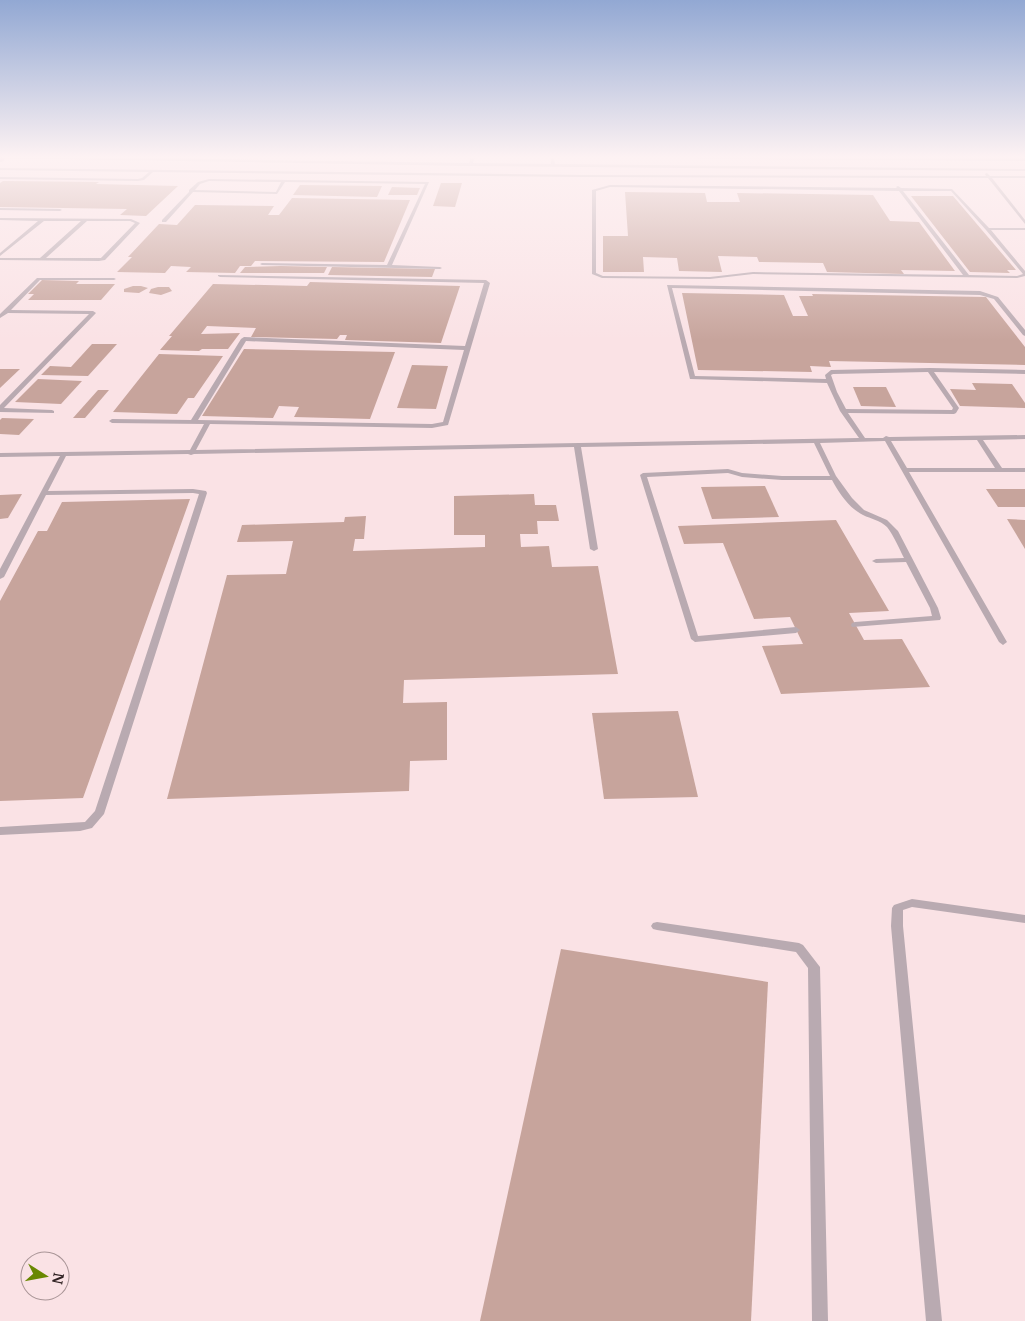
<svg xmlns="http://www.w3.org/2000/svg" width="1025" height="1321" viewBox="0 0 1025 1321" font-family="Merriweather,serif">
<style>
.water{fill:#b296b4}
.building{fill:#c7a49c}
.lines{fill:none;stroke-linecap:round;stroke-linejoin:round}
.lane{fill:#b9aab1;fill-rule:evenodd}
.secondary{fill:#a18b96;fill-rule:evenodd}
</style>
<rect width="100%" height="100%" fill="#fae2e5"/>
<!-- water -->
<path class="water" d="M675,156H1025V161L707,159Z"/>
<!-- building -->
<g class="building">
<path d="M3,181L99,182L96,184L178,186L146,216L120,215L127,209L0,207V183Z"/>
<path d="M441,183H462L455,207L433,206Z"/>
<path d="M300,185L382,186L377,197L293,195Z"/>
<path d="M392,187L420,188L417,195H388Z"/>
<path d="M625,192L705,193L707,202H740L737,193L873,195L890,221L919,222L955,271L901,270L904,274L827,272L823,263L759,262L757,257L718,256L722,272L679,271L677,258L643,257L644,272H603V236H628Z"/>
<path d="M911,196H953L1016,270H1007L1010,273L970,272Z"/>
<path d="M292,198L410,200L384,262L255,261L251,266H240L235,273L186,272L191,267L171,266L165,273L117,272L132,257H128L159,224L177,225L195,205L274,206L268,215H279Z"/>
<path d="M281,266L327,267L324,273H240L245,267Z"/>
<path d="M332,267L435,269L432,277L328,275Z"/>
<path d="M42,280L79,281L76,284H115L101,300H28L34,294H28Z"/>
<path d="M310,282L460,286L441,343L345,340L347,335H340L337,339L251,337L256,328L207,326L201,334L240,333L228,349H202L199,351L160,350L172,336H169L213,284L307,286Z"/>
<path d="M133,286H141L148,288L139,293L124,292V289Z"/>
<path d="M158,287H169L172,291L161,295L149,293L151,289Z"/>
<path d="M682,293L784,295L793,316H808L799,296H813L812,294L986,297L1025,347V365L829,361L831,367L810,366L812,372L698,370Z"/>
<path d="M92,344H117L88,376L41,375L50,366L71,367Z"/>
<path d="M244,349L395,352L370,419L294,417L299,407L279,406L273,418L202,416Z"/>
<path d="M159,354L223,356L194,398H188L177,414L113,412Z"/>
<path d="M412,365L448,366L436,409L397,408Z"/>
<path d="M0,369H20L0,388Z"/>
<path d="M38,379L82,381L61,404L15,402Z"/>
<path d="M972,383L1012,384L1025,403V408L960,406L950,389L976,390Z"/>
<path d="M853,387H886L896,407L861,406Z"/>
<path d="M98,390H109L85,418H73Z"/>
<path d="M2,418L34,419L19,435L0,434V420Z"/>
<path d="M765,486L779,517L712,519L701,487Z"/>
<path d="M986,489H1025V507H998Z"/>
<path d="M22,494L8,518L0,519V495Z"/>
<path d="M534,494L535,505H556L559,521H537L538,534H520L521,547L549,546L552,567L598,566L618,674L404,680L403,703L447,702V760L410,761L409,791L167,799L227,575L286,574L293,541L237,542L242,525L344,522L345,517L366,516L364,539H355L353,551L485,547V535H454V496Z"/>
<path d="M190,499L83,798L0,801V601L38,531H47L62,502Z"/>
<path d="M1007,519L1025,520V549Z"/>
<path d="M836,520L889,611L849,613L864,640L902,639L930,687L781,694L762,646L803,644L790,617L754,619L723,543L684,544L678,526Z"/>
<path d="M678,711L698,797L604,799L592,713Z"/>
<path d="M561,949L768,982L751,1321H480Z"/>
</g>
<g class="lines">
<!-- lane -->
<g class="lane">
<path d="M0,156L469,163L471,157L467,156H475L473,163L551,164V156H563L554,158L555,164L1025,169V171L470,166L1,158Z"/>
<path d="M0,168L583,175L986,176L985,174L987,173L990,176H1025V178H992L1025,220V224L988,178L583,177L153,172L144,180L138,181L0,179V177L138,179L142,178L149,172L0,170Z"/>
<path d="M209,179L429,182L392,265L440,267L442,268L440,269L262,265L260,264L262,263L387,265L425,184L285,182L277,194L193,192L166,222H162V220L189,192V190L198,182ZM209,181L281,182L276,192L195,190L200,184Z"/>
<path d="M610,185L897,188L896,187L898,186L901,188L952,189L989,228H1025V230H991L1025,271V276L1017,278L753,274L710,279L602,278L592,274V190ZM610,187L899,191L963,275L753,272L710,277L603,276L596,273V191ZM903,191H951L986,230L1023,274L1017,276L969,275Z"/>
<path d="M0,208L60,209L62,210L60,211L0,210Z"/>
<path d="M0,218L131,219L140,223L105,260L99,261L0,260V258H40L81,221H44L0,256V253L38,221L0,220ZM87,221H130L135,223L101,258H46Z"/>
<path d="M218,275L486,280L490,283L448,425L432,428L210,424L196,450L859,438L840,411L827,383L690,379L667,285L980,291L998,297L1025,330V336L1023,335L994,299L980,295L672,288L695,376L826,379L825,375L831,370L930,368L1025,370V374L934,372L959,408L956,413L954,414L848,413L865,438H883L886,436L889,437L1025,435V439L983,440L1002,468H1025V472H909L1007,642L1003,645L999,642L885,441L820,443L836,476L852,498L864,510L887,520L898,531L938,608L941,618L940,620L852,627L851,625L852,623L855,622L932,616L930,608L906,562L876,563L872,561L876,559L904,558C899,548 894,536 887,527C880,520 871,519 863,515C849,508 839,493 832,480H782L742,477L728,473L647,477L698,636L796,627L800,630L796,633L695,642L691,639L640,475L643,473L728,469L742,473L782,476H830L814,443L581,447L598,549L594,551L590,549L574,447L194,454L191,455L188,454L66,456L48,491L193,489L206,491L207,493L104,814L92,828L80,831L0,835V827L85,822L95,811L199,494L193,493L46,495L4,577L0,579V569L60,456L0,457V453L190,450L204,424L112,423L109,421L112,419L191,420L241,339L244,337L465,346L484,283L220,277L218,276ZM246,341L464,350L443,422L432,424L198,420ZM928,372L953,408L952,410L846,409L837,392L831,375L833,374ZM977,440L995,468H907L891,441Z"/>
<path d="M37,278H114L116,279L114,280H40L11,310L93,311L96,313L4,408L52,410L54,411V413L0,412V405L89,314L8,313L0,318V314Z"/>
<path d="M912,899L1025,915V923L912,907L903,910V926L942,1321H926L891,926L892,908L894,905Z"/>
<path d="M657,922L799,943L803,945L820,967L828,1321H812L808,968L796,952L657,930L653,929L651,926L653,923Z"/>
</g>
<!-- secondary -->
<path class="secondary" d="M0,156H5L4,161L0,162Z"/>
</g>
<!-- sky -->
<linearGradient id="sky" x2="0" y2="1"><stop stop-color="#92a8d3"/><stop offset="0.46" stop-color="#fdf2f3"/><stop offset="1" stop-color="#fdf2f3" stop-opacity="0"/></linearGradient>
<rect width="1025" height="341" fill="url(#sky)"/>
<!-- north arrow -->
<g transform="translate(45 1276) rotate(101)"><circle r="24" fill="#fae2e5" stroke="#a99597"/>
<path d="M0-4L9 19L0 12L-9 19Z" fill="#698802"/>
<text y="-8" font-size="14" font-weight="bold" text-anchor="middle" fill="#2f2122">N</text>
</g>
</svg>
